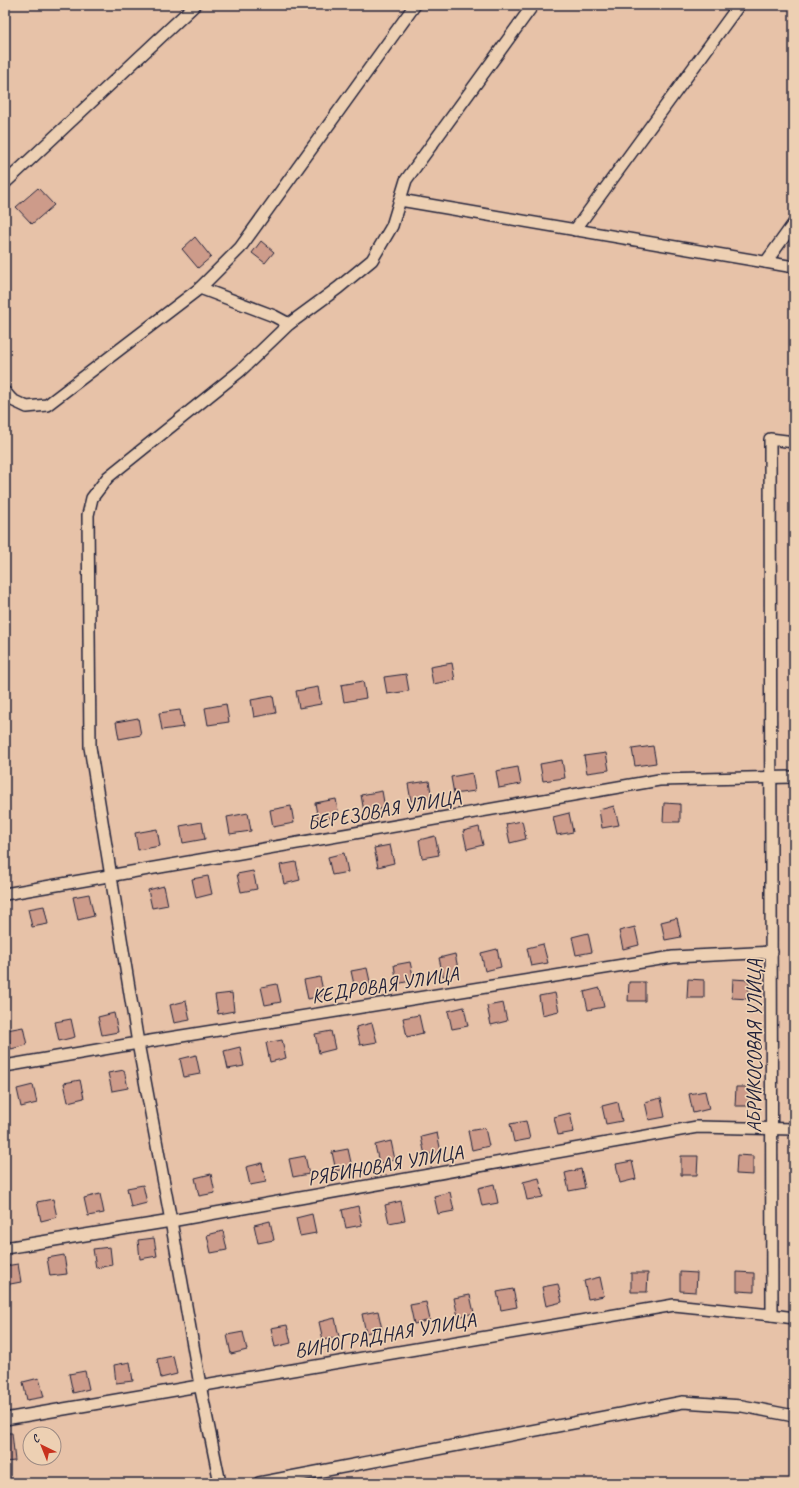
<svg xmlns="http://www.w3.org/2000/svg" width="799" height="1488" viewBox="0 0 799 1488" font-family="Caveat,sans-serif">
<style>
.building{fill:#cd9b8a;stroke:#22223b}
.lines{fill:none;stroke-linecap:round;stroke-linejoin:round}
.minor-casing{stroke:#22223b;stroke-width:14}
.minor{stroke:#edd0b3;stroke-width:11}
.labels{text-anchor:middle;dominant-baseline:central;stroke-width:3.5;stroke-linejoin:round;paint-order:stroke}
.street-label{font-size:20px;fill:#22223b;stroke:#edd0b3}
</style>
<rect width="100%" height="100%" fill="#e7c2a8"/>
<filter id="ink" filterUnits="userSpaceOnUse"><feTurbulence type="fractalNoise" baseFrequency=".025" numOctaves="2"/><feDisplacementMap in="SourceGraphic" scale="8" xChannelSelector="R" yChannelSelector="G"/><feConvolveMatrix kernelMatrix="1 2 1 2 8 2 1 2 1" color-interpolation-filters="sRGB"/></filter>
<g filter="url(#ink)">
<!-- building -->
<g class="building">
<path d="M38,188L54,205L32,224L16,207Z"/>
<path d="M195,237L211,257L198,268L182,249Z"/>
<path d="M261,241L274,252L265,263L252,253Z"/>
<path d="M452,663L455,680L433,684L430,667Z"/>
<path d="M406,674L409,691L387,694L384,677Z"/>
<path d="M363,681L366,698L344,702L341,685Z"/>
<path d="M318,687L321,704L299,708L296,691Z"/>
<path d="M273,696L276,713L254,717L251,700Z"/>
<path d="M226,704L229,722L208,725L205,708Z"/>
<path d="M180,710L183,727L162,730L159,713Z"/>
<path d="M138,718L141,735L119,739L116,722Z"/>
<path d="M653,746L656,763L635,766L632,749Z"/>
<path d="M606,753L609,770L587,773L584,756Z"/>
<path d="M562,760L565,778L543,781L540,764Z"/>
<path d="M518,767L521,784L499,788L496,771Z"/>
<path d="M472,773L475,791L454,794L451,777Z"/>
<path d="M429,781L432,798L411,801L408,784Z"/>
<path d="M382,791L385,808L364,812L361,795Z"/>
<path d="M336,799L339,816L318,820L315,803Z"/>
<path d="M664,803L680,804V822H663Z"/>
<path d="M291,806L294,823L273,827L270,810Z"/>
<path d="M614,806L619,825L602,828L599,810Z"/>
<path d="M248,813L251,831L230,834L227,817Z"/>
<path d="M569,813L573,832L557,835L553,817Z"/>
<path d="M522,821L526,839L510,843L506,824Z"/>
<path d="M202,822L205,839L183,843L180,826Z"/>
<path d="M479,827L483,845L467,849L463,831Z"/>
<path d="M157,829L160,846L138,850L135,833Z"/>
<path d="M435,836L439,855L422,858L419,840Z"/>
<path d="M390,845L394,863L378,867L374,848Z"/>
<path d="M344,853L348,872L332,875L328,857Z"/>
<path d="M296,862L300,880L284,884L280,865Z"/>
<path d="M253,871L257,889L241,892L237,874Z"/>
<path d="M208,876L212,894L196,898L192,879Z"/>
<path d="M164,886L168,905L152,908L148,890Z"/>
<path d="M89,894L94,916L78,920L73,897Z"/>
<path d="M44,906L48,924L32,927L28,909Z"/>
<path d="M677,918L681,937L665,940L661,922Z"/>
<path d="M635,927L639,945L623,949L619,931Z"/>
<path d="M588,933L592,952L576,955L572,937Z"/>
<path d="M543,944L548,963L531,966L527,948Z"/>
<path d="M497,949L501,967L485,971L481,953Z"/>
<path d="M455,954L459,973L443,976L439,958Z"/>
<path d="M410,962L414,980L397,984L394,965Z"/>
<path d="M367,968L371,986L355,989L351,971Z"/>
<path d="M320,977L324,995L308,999L304,980Z"/>
<path d="M688,979L704,980V998H687Z"/>
<path d="M733,979L749,980V999L732,998Z"/>
<path d="M629,982H645V1001H628Z"/>
<path d="M277,984L281,1002L265,1005L261,987Z"/>
<path d="M600,988L604,1007L588,1010L584,992Z"/>
<path d="M232,993L234,1011L218,1014L215,995Z"/>
<path d="M555,993L559,1011L542,1015L539,996Z"/>
<path d="M186,1001L190,1020L174,1023L170,1005Z"/>
<path d="M503,1003L507,1021L491,1025L487,1006Z"/>
<path d="M464,1007L468,1026L452,1029L448,1011Z"/>
<path d="M114,1013L118,1032L102,1035L98,1017Z"/>
<path d="M419,1015L423,1033L407,1037L403,1018Z"/>
<path d="M71,1019L75,1037L59,1041L55,1022Z"/>
<path d="M372,1023L377,1042L360,1045L356,1027Z"/>
<path d="M23,1027L27,1045L11,1049L7,1030Z"/>
<path d="M331,1031L335,1049L319,1053L315,1034Z"/>
<path d="M282,1040L286,1058L270,1062L266,1043Z"/>
<path d="M240,1047L244,1066L228,1069L224,1051Z"/>
<path d="M196,1055L200,1074L184,1077L180,1059Z"/>
<path d="M124,1070L128,1088L112,1091L108,1073Z"/>
<path d="M80,1080L84,1098L68,1102L64,1083Z"/>
<path d="M33,1085L37,1103L21,1107L17,1089Z"/>
<path d="M736,1087H752V1106H735Z"/>
<path d="M705,1091L709,1109L693,1113L689,1094Z"/>
<path d="M661,1098L665,1117L649,1120L645,1102Z"/>
<path d="M618,1102L622,1121L606,1124L602,1106Z"/>
<path d="M570,1113L574,1132L558,1135L554,1117Z"/>
<path d="M526,1121L530,1139L514,1142L510,1124Z"/>
<path d="M485,1128L489,1146L472,1150L468,1131Z"/>
<path d="M437,1133L441,1152L425,1155L421,1137Z"/>
<path d="M391,1141L395,1160L379,1163L375,1145Z"/>
<path d="M348,1149L352,1167L336,1171L332,1152Z"/>
<path d="M737,1155L753,1156V1175L736,1174Z"/>
<path d="M305,1156L309,1174L293,1177L289,1159Z"/>
<path d="M681,1156H698L697,1175H681Z"/>
<path d="M632,1161L636,1179L620,1183L616,1164Z"/>
<path d="M262,1163L266,1182L250,1185L246,1167Z"/>
<path d="M581,1169L585,1188L569,1191L565,1173Z"/>
<path d="M211,1174L215,1193L199,1196L195,1178Z"/>
<path d="M539,1178L543,1197L527,1200L523,1182Z"/>
<path d="M494,1184L498,1203L482,1206L478,1188Z"/>
<path d="M143,1185L147,1203L131,1207L127,1188Z"/>
<path d="M450,1192L454,1211L438,1214L434,1196Z"/>
<path d="M100,1194L104,1213L88,1216L84,1198Z"/>
<path d="M53,1199L57,1217L41,1221L37,1202Z"/>
<path d="M401,1201L405,1220L389,1223L385,1205Z"/>
<path d="M358,1206L362,1225L346,1228L342,1210Z"/>
<path d="M312,1214L316,1233L300,1236L296,1218Z"/>
<path d="M270,1221L274,1240L258,1243L254,1225Z"/>
<path d="M223,1231L227,1250L211,1253L207,1235Z"/>
<path d="M154,1238L157,1256L140,1259L138,1240Z"/>
<path d="M110,1247L112,1265L96,1268L93,1249Z"/>
<path d="M64,1255L67,1274L50,1276L47,1258Z"/>
<path d="M18,1264L21,1282L5,1285V1266Z"/>
<path d="M680,1272L697,1273L696,1292L680,1291Z"/>
<path d="M737,1272L754,1273V1292L737,1291Z"/>
<path d="M631,1273H648L647,1292H631Z"/>
<path d="M600,1277L604,1296L588,1299L584,1281Z"/>
<path d="M558,1284L562,1302L546,1306L542,1287Z"/>
<path d="M513,1289L517,1307L501,1310L497,1292Z"/>
<path d="M470,1295L474,1313L458,1317L454,1298Z"/>
<path d="M426,1302L430,1320L414,1324L410,1305Z"/>
<path d="M378,1311L382,1329L366,1333L362,1314Z"/>
<path d="M335,1318L339,1337L323,1340L319,1322Z"/>
<path d="M287,1325L291,1343L275,1347L271,1328Z"/>
<path d="M243,1332L247,1350L231,1354L227,1335Z"/>
<path d="M173,1356L177,1374L161,1378L157,1359Z"/>
<path d="M130,1362L133,1381L116,1383L114,1365Z"/>
<path d="M85,1371L89,1389L73,1393L69,1374Z"/>
<path d="M39,1378L44,1397L27,1400L23,1382Z"/>
<path d="M5,1433H12L15,1461L5,1462Z"/>
</g>
<g class="lines">
<defs>
<g id="minor">
<path d="M5,183L195,5"/>
<path d="M400,200L794,267"/>
<path d="M575,230L739,5"/>
<path d="M766,262L794,223"/>
<path d="M200,288L274,316L289,324"/>
<path d="M5,392L12,400L27,407L47,405L200,288L240,248L415,5"/>
<path d="M5,894L659,780L794,777"/>
<path d="M5,1066L138,1043L673,957L772,952"/>
<path d="M5,1248L171,1221L697,1127L794,1129"/>
<path d="M772,1315L770,439L794,442"/>
<path d="M5,1419L674,1305L772,1315L794,1318"/>
<path d="M220,1483L200,1385L171,1221L138,1043L90,747L88,515L92,498L108,477L240,371L289,324L338,288L372,260L392,226L406,180L533,5"/>
<path d="M259,1483L683,1402L742,1406L794,1416"/>
</g>
</defs>
<!-- minor casing -->
<use href="#minor" class="minor-casing"/>
<!-- minor -->
<use href="#minor" class="minor"/>
</g>
</g>
<g class="labels">
<!-- street labels -->
<g class="street-label">
<text transform="translate(384 810) rotate(-10)">БЕРЕЗОВАЯ УЛИЦА</text>
<text transform="translate(385 985) rotate(-9)">КЕДРОВАЯ УЛИЦА</text>
<text transform="translate(754 1046) rotate(-90)">АБРИКОСОВАЯ УЛИЦА</text>
<text transform="translate(385 1165) rotate(-10)">РЯБИНОВАЯ УЛИЦА</text>
<text transform="translate(385 1335) rotate(-10)">ВИНОГРАДНАЯ УЛИЦА</text>
</g>
</g>
<!-- margin -->
<rect width="799" height="1488" fill="none" stroke="#edd0b3" stroke-width="20"/>
<rect x="10" y="10" width="779" height="1468" fill="none" stroke="#22223b" stroke-width="1.5" filter="url(#ink)"/>
<!-- north arrow -->
<g transform="translate(42 1446) rotate(317)"><circle r="19" fill="#edd0b3" stroke="#9c8a83"/>
<path d="M0-3L7 15L0 10L-7 15Z" fill="#c8321e"/>
<text y="-6" font-size="11" font-weight="bold" text-anchor="middle" fill="#22223b">С</text>
</g>
</svg>
